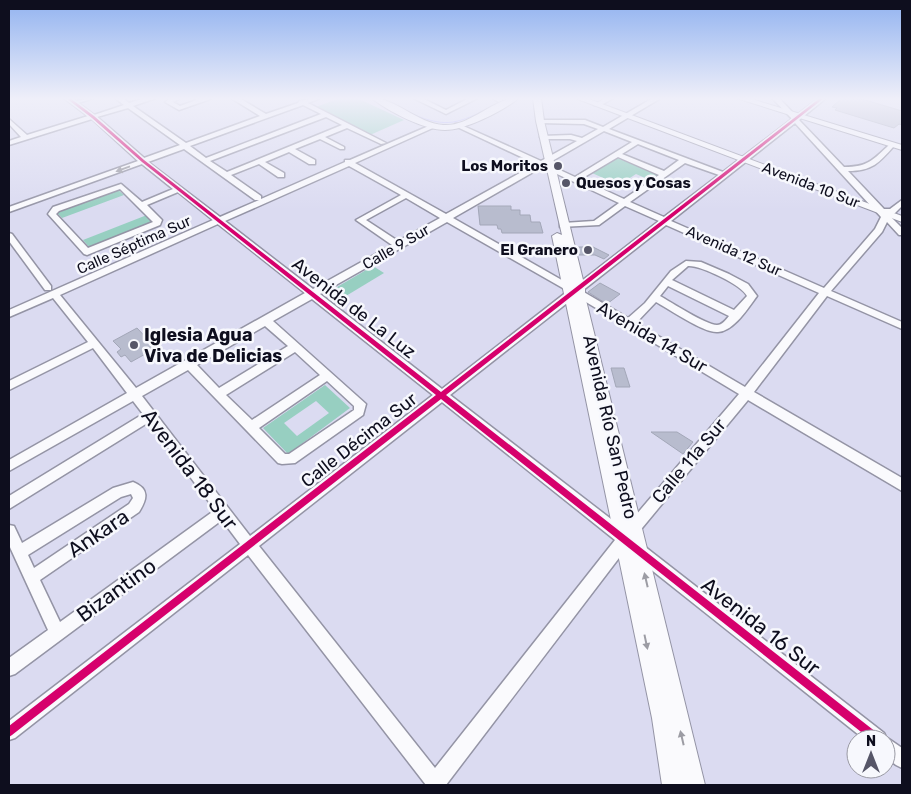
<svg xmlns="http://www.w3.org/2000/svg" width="911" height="794" viewBox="0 0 911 794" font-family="Rubik,sans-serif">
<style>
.green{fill:#97cfc1;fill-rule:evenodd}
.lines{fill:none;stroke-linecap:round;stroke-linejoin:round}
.stream{stroke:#b2b1fb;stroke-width:1}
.building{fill:#b8bcce;stroke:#a3a7b8}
.minor-casing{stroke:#9494a5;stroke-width:3}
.major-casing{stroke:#9494a5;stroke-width:2}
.minor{fill:#fafafd;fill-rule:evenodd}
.major{fill:#fafafd;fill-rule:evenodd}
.cycleway-casing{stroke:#f7f8fd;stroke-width:3}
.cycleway{fill:#d6006c;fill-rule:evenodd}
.oneway{fill:#9c9ca4}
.poi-dot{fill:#565668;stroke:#f7f8fd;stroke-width:2}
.labels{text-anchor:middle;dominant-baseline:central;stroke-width:5;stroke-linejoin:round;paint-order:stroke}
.far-poi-label{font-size:15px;font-weight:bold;fill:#0e0e1e;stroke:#f7f8fd;text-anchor:end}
.far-street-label{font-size:15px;fill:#0e0e1e;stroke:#f7f8fd}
.street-label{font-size:18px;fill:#0e0e1e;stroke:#f7f8fd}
.poi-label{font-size:18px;font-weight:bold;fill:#0e0e1e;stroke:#f7f8fd;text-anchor:start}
.near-street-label{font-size:21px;fill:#0e0e1e;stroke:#f7f8fd}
</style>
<rect width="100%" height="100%" fill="#dbdbf1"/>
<!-- green -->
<g class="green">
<path d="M340,98H357L404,120L370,135L316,107Z"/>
<path d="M617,158L660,175L652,181L636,174L619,185L592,173Z"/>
<path d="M117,189L124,195L62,218L56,212Z"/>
<path d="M147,215L154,221L90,248L83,240Z"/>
<path d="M373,266L384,273L336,302L325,294Z"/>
<path d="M325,385L350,408L288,454L263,428ZM316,401L329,413L297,436L284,423Z"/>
</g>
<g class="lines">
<!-- stream -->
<g class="stream">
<path d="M503,102L510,98"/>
<path d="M412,114C449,129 457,123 492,107"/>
</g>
</g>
<!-- building -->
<g class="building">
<path d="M842,98L862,99L902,111V125L899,124L894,128L835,110L837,108L832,107Z"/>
<path d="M478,206H511V210H520V215H530L531,222H540L543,233H502L501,229H498L497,225H480Z"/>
<path d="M577,247H593L609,255L604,259L595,255H579Z"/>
<path d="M600,283L620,294L607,304L588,292Z"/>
<path d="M137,328L156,348L131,362L125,355L121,357L117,352L121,349L113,341Z"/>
<path d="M611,368H624L630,387H616Z"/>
<path d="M651,432H677L693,442L683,454Z"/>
</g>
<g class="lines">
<defs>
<g id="minor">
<path d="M64,98H72L75,101L94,98L78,103L94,115L124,105L115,98H123L129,103L145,98H156L133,106L186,143L260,116L231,98H239L266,114L298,103L299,101L320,98L308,103L386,143L381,144L347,128L325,137L344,147V149H340L320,139L295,149L315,160V164H309L289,152L265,162L284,173V177H278L259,164L231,175L261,196V199L345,162V160H350L431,125H435V127L355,163L446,214L536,164L455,126V124H459L541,161L577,141L570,139H543L540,137L541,136L571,135L582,138L598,129L584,124L540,123L538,122V120H585L603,127L653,98H661L609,129L723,172L792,119L772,98H779L796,116L819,98H826L799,120L844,167C868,167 873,160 890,144H894V146C879,163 872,171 848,171L884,209H890L902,200V206L895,213L888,214L902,228V235H899L887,222L882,232L831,291L902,322V329L827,296L754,392L902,478V491L748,400L638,533L446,785H426L248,555L15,738L9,740V721L240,544L222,520L15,674L9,676V658L48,630L9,545V525L14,526L22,543L113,488L133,482C150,489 147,499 139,512L40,580L60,622L215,510L149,422L9,509V496L143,414L133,401L9,471V460L127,393L93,348L9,390V381L88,342L53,298L9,317V310L213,220L178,192L147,205L162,220L160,225L87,255L84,254L48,214L53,207L121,184L142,202L173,189L142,164L9,212V207L138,161L92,119L9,145V141L21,137L9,124V119L27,135L88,116ZM303,105L321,114L206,158L190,146ZM128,108L180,145L144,158L97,117ZM326,117L342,125L227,172L210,161ZM795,123L881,217L875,229L824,288L671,221ZM604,131L632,142L575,177L547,164ZM638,144L679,160L664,171L622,154ZM184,149L255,200H259L220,217L148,162ZM618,157L659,175L624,199L581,179ZM685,163L719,175L664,217L630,202ZM349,166L401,195L356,220L392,245L313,289L225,221ZM542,167L619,203L594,221L563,223H560V227L599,225L625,206L659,221L574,287L453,218ZM120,189L153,222L88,248L56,214L59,211ZM406,198L440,218L398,241L366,220ZM447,222L568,291L442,389L320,294ZM218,224L305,293L136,388L60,295ZM666,225L819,293L745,387L636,323L656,302C669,309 705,334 718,332C734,331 748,308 757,296L748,284L729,274L701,262L686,261L671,271L645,303L628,318L582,291ZM688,266C700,265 742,285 747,296L734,310L672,280ZM668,286L729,316C726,320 722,325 717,325C706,325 671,302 660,296ZM576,296L739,394L624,529L450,395ZM312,299L433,395L250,536L142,396L188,370L278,463L282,464L295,463L363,415L366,404L273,321ZM265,326L288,346L219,388L197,365ZM295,352L320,375L252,420L226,395ZM327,381L354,406V410L289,454H285L259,428ZM442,402L615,540L435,768L259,546ZM131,494L133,498L129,504L34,568L28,555L121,497Z"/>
<path d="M172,98H181L173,102L180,106L202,98H213L179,110L165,102Z"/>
<path d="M413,98H422L446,110L469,98H478L446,114Z"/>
<path d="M492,98H501L502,100L499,102Z"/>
<path d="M605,98H614L599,106L594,105Z"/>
<path d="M749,98H755V99L752,101Z"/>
<path d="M9,233L12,234L51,286V290H45L9,241Z"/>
<path d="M639,544L644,546L884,733L886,737L902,748V768L896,765L886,757V739H864L634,556L632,551L634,546Z"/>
</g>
<g id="major">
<path d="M371,98C396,98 417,123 443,125C471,127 492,98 519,98C503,111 466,130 445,130C424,130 388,111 371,98Z"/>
<path d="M533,98H541L544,121L585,288V296L705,785H662L652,718L552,236L557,233L562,235L536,121Z"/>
<path d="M575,98H586L902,216V222Z"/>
<path d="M736,98H748L902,145V150Z"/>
</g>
</defs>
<!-- minor casing -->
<use href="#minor" class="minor-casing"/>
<!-- major casing -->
<use href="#major" class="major-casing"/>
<!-- minor -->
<use href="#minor" class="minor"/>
<!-- major -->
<use href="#major" class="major"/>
<defs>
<path id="cycleway" d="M66,98H70L94,116L144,160L441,392L820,98H824L446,395L881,736L883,739H870L441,399L12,735L9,737V726L436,395L142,162L92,118Z"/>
</defs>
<!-- cycleway casing -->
<use href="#cycleway" class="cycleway-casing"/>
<!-- cycleway -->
<use href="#cycleway" class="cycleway"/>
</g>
<!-- one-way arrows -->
<defs><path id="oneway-solid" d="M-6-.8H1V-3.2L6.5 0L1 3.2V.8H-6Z" transform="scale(1.25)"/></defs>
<g class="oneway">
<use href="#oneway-solid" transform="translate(123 169) rotate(160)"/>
<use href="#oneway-solid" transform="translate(646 580) rotate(-103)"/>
<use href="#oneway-solid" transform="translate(646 642) rotate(78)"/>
<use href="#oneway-solid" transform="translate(682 738) rotate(-103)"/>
</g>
<!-- sky -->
<linearGradient id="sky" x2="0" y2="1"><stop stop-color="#92b3f0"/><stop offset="0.47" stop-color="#efeff9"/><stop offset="1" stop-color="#efeff9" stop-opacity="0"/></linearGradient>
<rect width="911" height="210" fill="url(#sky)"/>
<!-- markers -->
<g class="poi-dot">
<circle cx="558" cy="166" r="5"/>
<circle cx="566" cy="183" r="5"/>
<circle cx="588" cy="250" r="5"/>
<circle cx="134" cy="345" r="5"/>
</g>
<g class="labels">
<!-- far-poi labels -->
<g class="far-poi-label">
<text x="548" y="166">Los Moritos</text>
<text x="576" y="183" text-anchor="start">Quesos y Cosas</text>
<text x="578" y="250">El Granero</text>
</g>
<!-- far-street labels -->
<g class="far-street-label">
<text transform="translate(811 185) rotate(21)">Avenida 10 Sur</text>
<text transform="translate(134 245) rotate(-24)">Calle Séptima Sur</text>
<text transform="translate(396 247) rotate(-30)">Calle 9 Sur</text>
<text transform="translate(734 251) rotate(24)">Avenida 12 Sur</text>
</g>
<!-- street labels -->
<g class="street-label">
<text transform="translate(354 308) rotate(38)">Avenida de La Luz</text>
<text transform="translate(652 337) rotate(30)">Avenida 14 Sur</text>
<text transform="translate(610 427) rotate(77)">Avenida Río San Pedro</text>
<text transform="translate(359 440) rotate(-38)">Calle Décima Sur</text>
<text transform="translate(689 461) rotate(-50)">Calle 11a Sur</text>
</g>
<!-- poi labels -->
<g class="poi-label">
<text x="144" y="335">Iglesia Agua<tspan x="144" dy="21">Viva de Delicias</tspan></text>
</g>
<!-- near-street labels -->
<g class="near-street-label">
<text transform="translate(190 469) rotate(53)">Avenida 18 Sur</text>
<text transform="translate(98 533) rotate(-34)">Ankara</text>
<text transform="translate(116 590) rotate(-36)">Bizantino</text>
<text transform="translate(761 626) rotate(38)">Avenida 16 Sur</text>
</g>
</g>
<!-- border -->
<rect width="911" height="794" fill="none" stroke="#0e0e1e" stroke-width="20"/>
<!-- north arrow -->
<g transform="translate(871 754)"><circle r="24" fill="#f7f8fd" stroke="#9a9aa4"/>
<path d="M0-4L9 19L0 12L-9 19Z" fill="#565668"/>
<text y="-8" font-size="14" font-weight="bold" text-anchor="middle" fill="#0e0e1e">N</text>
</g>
</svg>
